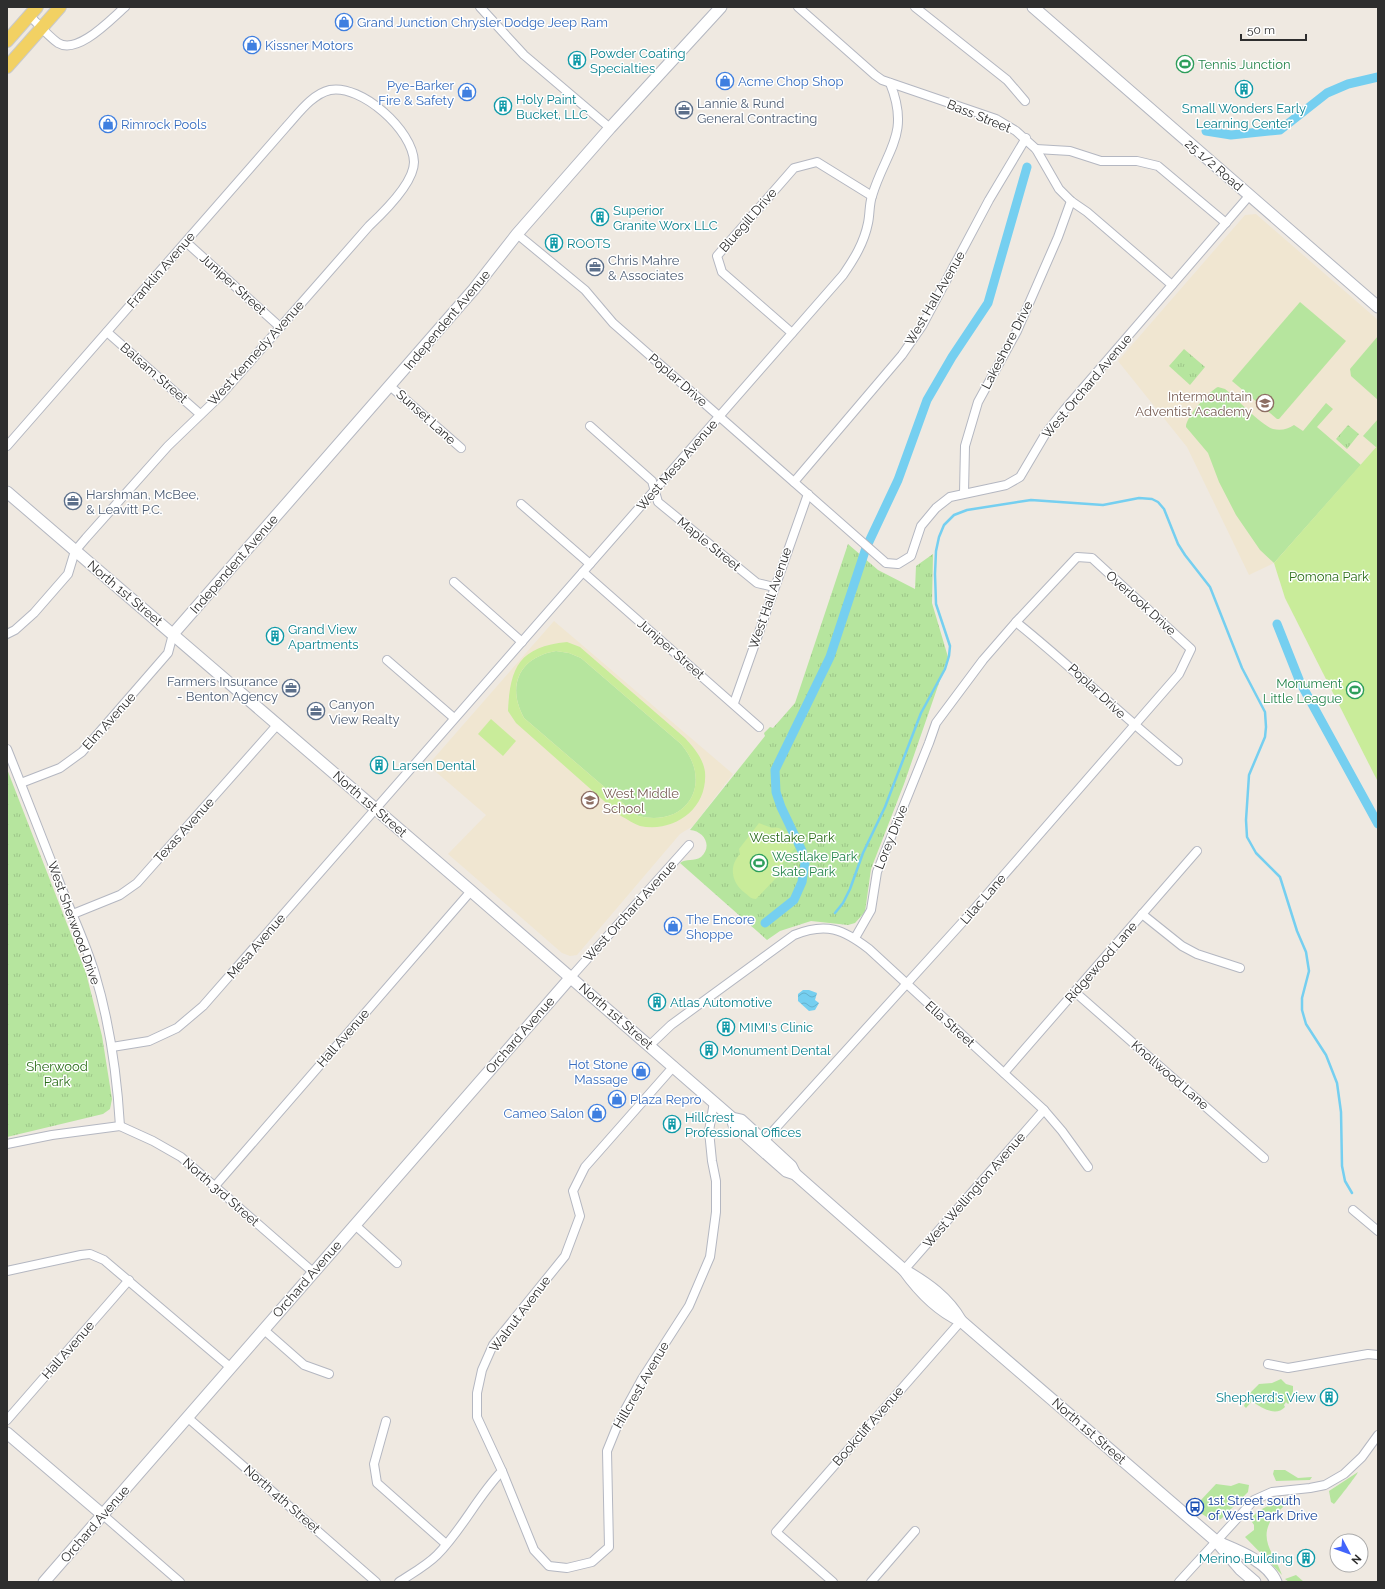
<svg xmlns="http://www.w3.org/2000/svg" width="1385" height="1589" viewBox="0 0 1385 1589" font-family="Raleway,sans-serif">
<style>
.education{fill:#f0e6d1}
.grass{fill:#b6e59e}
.park{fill:url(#park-tufts)}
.pitch{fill:#c9ec9a;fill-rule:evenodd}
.water{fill:url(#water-waves)}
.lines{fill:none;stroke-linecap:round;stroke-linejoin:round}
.stream{stroke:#75cff0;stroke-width:2.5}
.canal{stroke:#75cff0;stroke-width:9}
.street-casing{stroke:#b4b7c1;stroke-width:10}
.secondary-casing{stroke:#b4b7c1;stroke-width:13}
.primary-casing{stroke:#c9c9c9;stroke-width:14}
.street{stroke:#fff;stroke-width:8}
.secondary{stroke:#fff;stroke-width:11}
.primary{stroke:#f2d163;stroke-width:12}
.labels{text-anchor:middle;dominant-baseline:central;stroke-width:3;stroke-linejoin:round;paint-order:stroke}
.shop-label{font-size:13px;fill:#366cbe;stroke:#fff;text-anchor:start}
.culture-label{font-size:13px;fill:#0d838f;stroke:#fff;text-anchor:start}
.leisure-label{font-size:13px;fill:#27864d;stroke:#fff;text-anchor:start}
.service-label{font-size:13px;fill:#4e5e75;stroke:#fff;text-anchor:start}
.street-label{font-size:13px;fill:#2e2e2e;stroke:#fff}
.education-label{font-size:13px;fill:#785e54;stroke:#fff;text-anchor:end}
.park-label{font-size:13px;fill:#2c6e1b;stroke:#fff}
.transit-label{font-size:13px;fill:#164399;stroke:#fff;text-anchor:start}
</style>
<defs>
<pattern id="park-tufts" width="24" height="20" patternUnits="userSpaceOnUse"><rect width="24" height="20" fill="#b6e59e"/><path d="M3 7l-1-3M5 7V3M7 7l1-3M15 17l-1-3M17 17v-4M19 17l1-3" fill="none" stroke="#9dc588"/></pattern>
<pattern id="water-waves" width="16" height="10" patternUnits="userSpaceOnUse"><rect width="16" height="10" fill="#75cff0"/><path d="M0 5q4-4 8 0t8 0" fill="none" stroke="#66b2ce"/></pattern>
</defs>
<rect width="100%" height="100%" fill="#efe9e1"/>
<!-- education -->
<g class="education">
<path d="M1256,214L1378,320V445L1274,563L1249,575L1187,447L1118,361L1245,215Z"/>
<path d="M554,621L733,774L693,826L680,834L577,955L570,956L562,953L448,854L486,815L428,765Z"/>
</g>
<!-- grass -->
<g class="grass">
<path d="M1300,302L1346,341L1279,419H1277L1232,381Z"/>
<path d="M1378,336V400L1351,376L1350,369Z"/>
<path d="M1218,387L1225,389C1236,398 1261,425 1273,429C1281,431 1288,429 1294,425L1303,431L1326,403L1333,409L1317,427L1361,465L1274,563L1260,550L1236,515L1219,482L1208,453L1186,427C1185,418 1210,390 1218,387Z"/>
<path d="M1378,419V446L1377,448L1363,436Z"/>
<path d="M556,651L569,653L581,658L681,744C714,782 688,828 638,816L524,718C506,685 520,657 556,651Z"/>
<path d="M1281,1379L1286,1384L1293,1386V1399L1288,1404L1286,1402L1284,1405L1285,1407C1276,1417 1261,1408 1252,1401L1246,1408L1244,1406L1248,1395L1259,1384L1272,1383Z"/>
<path d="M1274,1470H1285L1298,1478L1312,1477L1310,1480L1276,1481L1273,1474Z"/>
<path d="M1358,1472C1357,1475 1336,1502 1334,1504L1331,1502L1329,1491Z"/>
<path d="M1239,1483L1249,1485L1248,1492L1221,1519L1213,1521L1199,1512L1204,1507L1201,1500L1216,1484L1231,1486Z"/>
<path d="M1288,1501C1284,1508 1277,1511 1273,1517C1257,1540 1275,1554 1282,1575L1245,1537L1254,1530V1525L1250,1519C1260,1508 1272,1503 1288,1501Z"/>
<path d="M1296,1575L1304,1582H1289L1285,1579Z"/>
</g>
<!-- park -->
<g class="park">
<path d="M1184,349L1205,367L1190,385L1169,366Z"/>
<path d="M1348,425L1359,434L1347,449L1336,439Z"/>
<path d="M848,544L878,570L915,589L916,566L933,554L932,603L948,657L904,784L871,869L865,912L855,923L848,925L811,921L780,931L767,940L680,863C686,858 694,862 701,857C713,846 704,831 690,830L765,736L764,733L770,727L773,728L795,703Z"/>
<path d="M7,769L86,973L102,1036L112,1099L110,1109L103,1114L7,1137Z"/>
</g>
<!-- pitch -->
<g class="pitch">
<path d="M1378,445V782L1285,598L1274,563Z"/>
<path d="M567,642L580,647L685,738C694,748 703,758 705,772C708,809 674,833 640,826C634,824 627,819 621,816L516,723L508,711C510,666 520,647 567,642ZM556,651L569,653L581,658L681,744C714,782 688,828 638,816L524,718C506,685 520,657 556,651Z"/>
<path d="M491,719L516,741L503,756L478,734Z"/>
<path d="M759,823L772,828C781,825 787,834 794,841L795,848L775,873L778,876L756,899C751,899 749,896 745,893C732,883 728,867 740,854L739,849Z"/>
</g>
<!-- water -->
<path class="water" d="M803,990H809L817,993L815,1000L819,1003L815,1010L809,1011L798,1001V994Z"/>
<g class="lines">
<!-- stream -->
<path class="stream" d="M835,913L843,903L850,889L863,853L885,807L921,713L945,669L949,656L950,646L936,604L935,574L936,551L939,537L944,525L954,515L967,510L1031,500L1103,505L1139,498L1152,499L1158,502L1164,509L1178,544L1185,555L1210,587L1242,668L1265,712L1266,727L1265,737L1249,775L1246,820L1247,837L1256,853L1280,877L1297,931L1306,952L1309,971L1302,998V1010L1306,1024L1326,1055L1337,1083L1341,1112L1342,1166L1345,1181L1352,1193"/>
<!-- canal -->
<g class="canal">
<path d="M1206,131L1231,135L1280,130L1327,93L1348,84L1378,77"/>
<path d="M1277,624L1300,682L1378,824"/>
<path d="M765,923L794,900L802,882L805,863L802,851L781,807L776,792L775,770L830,657L866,548L898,480L927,400L952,357L988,303L1027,167"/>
</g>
<defs>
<g id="street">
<path d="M480,7L524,55L610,128"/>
<path d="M798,7L875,75L882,80L996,119L1016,131L1036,149L1059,189L1071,201L1087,212L1172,285"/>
<path d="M915,7L1007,80L1025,101"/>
<path d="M29,15C38,24 48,36 58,43C78,55 111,19 125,7"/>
<path d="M1036,149L1070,151L1101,161H1137L1158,166L1226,223"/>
<path d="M517,234L585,290L613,323L886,563L898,564L911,556L921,526L936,508L950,497L1006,485L1020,477L1046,433L1065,409L1249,196"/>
<path d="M186,242L280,327"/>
<path d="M107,332L200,414"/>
<path d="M792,333L722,272L717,256L794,168L817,162L872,196"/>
<path d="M390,386L461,448"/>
<path d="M590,426L652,481L658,502L757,583L774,587"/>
<path d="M7,446L286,127C298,114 312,94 330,90C361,84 413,130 414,162C414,183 384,212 369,226L220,396L168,446L86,538L75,551L68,574L34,613L15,630L7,634"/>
<path d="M794,482L902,355L922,326L989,200L1026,138"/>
<path d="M964,493L965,446L978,402L1017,331L1058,237L1071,201"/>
<path d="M521,504L590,564"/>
<path d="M583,572L759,727"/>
<path d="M454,582L522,642"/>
<path d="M1016,622C1071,666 1122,716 1178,761"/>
<path d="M387,660L454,718"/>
<path d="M734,703L808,494"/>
<path d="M7,749C24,791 40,833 57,876C69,909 85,940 95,974C110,1024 117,1075 120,1126"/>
<path d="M21,783L60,768L82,752L168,653L173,634"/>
<path d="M73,914L120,895L137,883L278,724"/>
<path d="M1142,914L1182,946L1197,954L1240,968"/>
<path d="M571,977L689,845"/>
<path d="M1075,992L1264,1158"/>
<path d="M650,1045L671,1025L794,935C826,922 843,929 869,949L1044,1110L1062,1131L1088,1167"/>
<path d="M112,1047L149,1041L177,1028L203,1006L843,275C854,259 864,243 868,223C870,214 869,205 872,196C886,150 911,135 890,83"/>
<path d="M1004,1073L1197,851"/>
<path d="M120,1126L153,1141L181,1157L313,1272"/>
<path d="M764,1141L969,915L1179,674L1191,649L1092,558L1077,557L1016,622L983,660L936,723L929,743L877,872L871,910L855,938"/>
<path d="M7,1144L52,1135L120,1126"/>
<path d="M215,1186L471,891"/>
<path d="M1353,1210L1378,1231"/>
<path d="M355,1225L397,1263"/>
<path d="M904,1270L1044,1110"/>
<path d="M7,1271L81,1255L90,1254L104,1260L230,1367"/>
<path d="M263,1329L304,1365L329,1374"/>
<path d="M1268,1364L1288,1368L1368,1354L1378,1355"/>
<path d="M187,1417L376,1582"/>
<path d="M7,1420L129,1280"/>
<path d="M386,1421L374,1464L377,1483L446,1544"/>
<path d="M502,1471L534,1550L549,1566L567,1568L592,1562L609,1547L607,1451L620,1419L642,1379L689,1306L710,1257L716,1212V1181L712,1161L709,1131L714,1102"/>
<path d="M103,1515L180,1582"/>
<path d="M399,1582C411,1574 426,1566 437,1555C462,1530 477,1497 502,1471L477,1417V1393L482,1370L493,1345L565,1256L580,1216L573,1191L585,1167L674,1066"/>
<path d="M833,1582L776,1532L961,1321"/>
<path d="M871,1582L915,1531"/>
<path d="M1179,1582L1254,1500L1272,1492L1310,1488L1325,1485L1344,1474L1362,1457L1378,1435"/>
</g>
<g id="secondary">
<path d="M1033,7L1378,307"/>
<path d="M7,492L471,891L732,1118L741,1120L791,1166L795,1174"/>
<path d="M173,634L474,289L517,234L610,128L721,7"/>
<path d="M732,1118L734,1125L786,1171L795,1174L904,1270C927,1283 948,1298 961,1321"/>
<path d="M904,1270C919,1291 937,1310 961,1321L1216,1541L1240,1569L1255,1582"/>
<path d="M7,1433L103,1515"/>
<path d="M1220,1543C1239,1551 1268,1562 1276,1582"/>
<path d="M44,1582L571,977"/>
</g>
<g id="primary">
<path d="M7,41L37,7"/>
<path d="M7,67L60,7"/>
</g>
</defs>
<!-- street casing -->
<use href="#street" class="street-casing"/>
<!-- secondary casing -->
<use href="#secondary" class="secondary-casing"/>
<!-- primary casing -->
<use href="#primary" class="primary-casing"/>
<!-- street -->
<use href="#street" class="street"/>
<!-- secondary -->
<use href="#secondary" class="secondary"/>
<!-- primary -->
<use href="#primary" class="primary"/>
</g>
<!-- icons -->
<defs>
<symbol id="shop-ring" viewBox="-11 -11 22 22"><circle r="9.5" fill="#fff" stroke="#3f7fe0" stroke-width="1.5"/><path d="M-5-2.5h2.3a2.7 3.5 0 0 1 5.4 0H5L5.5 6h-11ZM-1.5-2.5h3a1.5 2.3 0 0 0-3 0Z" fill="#3f7fe0"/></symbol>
<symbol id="building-ring" viewBox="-11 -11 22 22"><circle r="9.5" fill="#fff" stroke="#0f9aa8" stroke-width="1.5"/><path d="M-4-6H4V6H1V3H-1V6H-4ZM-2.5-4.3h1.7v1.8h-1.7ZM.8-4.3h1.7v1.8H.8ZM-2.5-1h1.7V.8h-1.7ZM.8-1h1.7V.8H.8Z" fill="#0f9aa8"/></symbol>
<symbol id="stadium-ring" viewBox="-11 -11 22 22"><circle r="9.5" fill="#fff" stroke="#2e9e5b" stroke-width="1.5"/><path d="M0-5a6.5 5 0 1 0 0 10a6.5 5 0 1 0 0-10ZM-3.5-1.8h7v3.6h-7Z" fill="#2e9e5b"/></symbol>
<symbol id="office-ring" viewBox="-11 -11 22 22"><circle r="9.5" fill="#fff" stroke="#5c6f8a" stroke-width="1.5"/><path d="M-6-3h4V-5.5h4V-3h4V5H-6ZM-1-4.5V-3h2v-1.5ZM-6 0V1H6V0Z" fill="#5c6f8a"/></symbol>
<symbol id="school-ring" viewBox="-11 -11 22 22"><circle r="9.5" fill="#fff" stroke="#8d6e63" stroke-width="1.5"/><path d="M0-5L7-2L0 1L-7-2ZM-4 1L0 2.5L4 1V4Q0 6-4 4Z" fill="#8d6e63"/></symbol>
<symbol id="bus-ring" viewBox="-11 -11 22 22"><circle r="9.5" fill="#fff" stroke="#1a4fb4" stroke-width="1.5"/><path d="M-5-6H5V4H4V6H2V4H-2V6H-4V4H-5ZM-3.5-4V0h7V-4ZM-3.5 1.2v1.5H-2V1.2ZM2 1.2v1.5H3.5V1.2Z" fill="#1a4fb4"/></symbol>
</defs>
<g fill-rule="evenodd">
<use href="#shop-ring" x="334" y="12" width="20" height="20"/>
<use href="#shop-ring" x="242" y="35" width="20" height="20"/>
<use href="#building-ring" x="567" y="50" width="20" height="20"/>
<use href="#stadium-ring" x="1175" y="54" width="20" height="20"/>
<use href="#shop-ring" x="715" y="71" width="20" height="20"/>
<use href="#building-ring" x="1234" y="79" width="20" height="20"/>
<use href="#shop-ring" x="457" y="82" width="20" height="20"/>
<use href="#building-ring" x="493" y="96" width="20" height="20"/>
<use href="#office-ring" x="674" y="100" width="20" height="20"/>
<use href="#shop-ring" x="98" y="114" width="20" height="20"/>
<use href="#building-ring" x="590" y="207" width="20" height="20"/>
<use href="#building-ring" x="544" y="233" width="20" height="20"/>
<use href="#office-ring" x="585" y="257" width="20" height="20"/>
<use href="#school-ring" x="1255" y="393" width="20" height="20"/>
<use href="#office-ring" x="63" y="491" width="20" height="20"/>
<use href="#building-ring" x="265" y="626" width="20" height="20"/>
<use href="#office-ring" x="281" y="678" width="20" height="20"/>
<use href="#stadium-ring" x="1345" y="680" width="20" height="20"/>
<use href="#office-ring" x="306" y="701" width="20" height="20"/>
<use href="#building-ring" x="369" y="755" width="20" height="20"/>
<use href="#school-ring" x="580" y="790" width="20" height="20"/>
<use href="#stadium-ring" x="749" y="853" width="20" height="20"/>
<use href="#shop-ring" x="663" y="916" width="20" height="20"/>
<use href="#building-ring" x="647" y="992" width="20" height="20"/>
<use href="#building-ring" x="716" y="1017" width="20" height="20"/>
<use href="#building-ring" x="699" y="1040" width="20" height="20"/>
<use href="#shop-ring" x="631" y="1061" width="20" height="20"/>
<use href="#shop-ring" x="607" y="1089" width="20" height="20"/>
<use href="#shop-ring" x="587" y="1103" width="20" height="20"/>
<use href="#building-ring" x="662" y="1114" width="20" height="20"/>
<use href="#building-ring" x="1319" y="1387" width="20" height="20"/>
<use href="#bus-ring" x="1185" y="1497" width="20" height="20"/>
<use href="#building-ring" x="1296" y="1548" width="20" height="20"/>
</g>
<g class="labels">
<!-- shop labels -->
<g class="shop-label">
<text x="357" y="22">Grand Junction Chrysler Dodge Jeep Ram</text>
<text x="265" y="45">Kissner Motors</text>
<text x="738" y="81">Acme Chop Shop</text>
<text x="454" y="85" text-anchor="end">Pye-Barker<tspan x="454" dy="15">Fire &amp; Safety</tspan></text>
<text x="121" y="124">Rimrock Pools</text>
<text x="686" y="919">The Encore<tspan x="686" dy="15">Shoppe</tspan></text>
<text x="628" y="1064" text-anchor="end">Hot Stone<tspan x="628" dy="15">Massage</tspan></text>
<text x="630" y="1099">Plaza Repro</text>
<text x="584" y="1113" text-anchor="end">Cameo Salon</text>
</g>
<!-- culture labels -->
<g class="culture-label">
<text x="590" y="53">Powder Coating<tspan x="590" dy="15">Specialties</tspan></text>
<text x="516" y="99">Holy Paint<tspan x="516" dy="15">Bucket, LLC</tspan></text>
<text x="1244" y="108" text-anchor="middle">Small Wonders Early<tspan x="1244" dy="15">Learning Center</tspan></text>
<text x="613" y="210">Superior<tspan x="613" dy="15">Granite Worx LLC</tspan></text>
<text x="567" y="243">ROOTS</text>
<text x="288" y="629">Grand View<tspan x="288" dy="15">Apartments</tspan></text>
<text x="392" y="765">Larsen Dental</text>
<text x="670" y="1002">Atlas Automotive</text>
<text x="739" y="1027">MIMI's Clinic</text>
<text x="722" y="1050">Monument Dental</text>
<text x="685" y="1117">Hillcrest<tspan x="685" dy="15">Professional Offices</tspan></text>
<text x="1316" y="1397" text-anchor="end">Shepherd's View</text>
<text x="1293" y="1558" text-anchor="end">Merino Building</text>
</g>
<!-- leisure labels -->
<g class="leisure-label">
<text x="1198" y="64">Tennis Junction</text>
<text x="1342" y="683" text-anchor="end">Monument<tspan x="1342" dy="15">Little League</tspan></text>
<text x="772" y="856">Westlake Park<tspan x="772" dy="15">Skate Park</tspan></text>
</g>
<!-- service labels -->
<g class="service-label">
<text x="697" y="103">Lannie &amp; Rund<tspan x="697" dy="15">General Contracting</tspan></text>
<text x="608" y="260">Chris Mahre<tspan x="608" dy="15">&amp; Associates</tspan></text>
<text x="86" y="494">Harshman, McBee,<tspan x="86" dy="15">&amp; Leavitt P.C.</tspan></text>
<text x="278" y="681" text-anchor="end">Farmers Insurance<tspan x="278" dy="15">- Benton Agency</tspan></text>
<text x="329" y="704">Canyon<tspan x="329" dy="15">View Realty</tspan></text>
</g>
<!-- street labels -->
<g class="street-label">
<text transform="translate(979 116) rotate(22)">Bass Street</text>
<text transform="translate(1214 165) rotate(41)">25 1/2 Road</text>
<text transform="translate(748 220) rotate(-49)">Bluegill Drive</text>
<text transform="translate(161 270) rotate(-49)">Franklin Avenue</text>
<text transform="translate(233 284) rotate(42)">Juniper Street</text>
<text transform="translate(935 298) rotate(-60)">West Hall Avenue</text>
<text transform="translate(447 320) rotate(-50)">Independent Avenue</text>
<text transform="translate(1007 345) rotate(-63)">Lakeshore Drive</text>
<text transform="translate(256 353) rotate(-48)">West Kennedy Avenue</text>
<text transform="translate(154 373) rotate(41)">Balsam Street</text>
<text transform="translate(678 380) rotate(41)">Poplar Drive</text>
<text transform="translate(1087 386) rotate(-50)">West Orchard Avenue</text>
<text transform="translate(426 417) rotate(42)">Sunset Lane</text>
<text transform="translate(677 465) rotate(-49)">West Mesa Avenue</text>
<text transform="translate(709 544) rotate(39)">Maple Street</text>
<text transform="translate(234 564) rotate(-49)">Independent Avenue</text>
<text transform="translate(125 593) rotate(40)">North 1st Street</text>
<text transform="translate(770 598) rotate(-71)">West Hall Avenue</text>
<text transform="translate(1141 603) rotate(42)">Overlook Drive</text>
<text transform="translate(671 649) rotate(41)">Juniper Street</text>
<text transform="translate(1097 691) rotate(43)">Poplar Drive</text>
<text transform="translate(109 721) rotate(-48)">Elm Avenue</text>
<text transform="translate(370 804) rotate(41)">North 1st Street</text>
<text transform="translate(184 830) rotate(-48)">Texas Avenue</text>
<text transform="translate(891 837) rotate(-68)">Lorey Drive</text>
<text transform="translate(983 899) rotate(-49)">Lilac Lane</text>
<text transform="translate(630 911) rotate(-48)">West Orchard Avenue</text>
<text transform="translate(74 923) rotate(70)">West Sherwood Drive</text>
<text transform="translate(256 946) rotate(-49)">Mesa Avenue</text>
<text transform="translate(1101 962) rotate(-49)">Ridgewood Lane</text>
<text transform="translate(616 1016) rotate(41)">North 1st Street</text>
<text transform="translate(950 1024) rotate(42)">Ella Street</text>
<text transform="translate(520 1035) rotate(-49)">Orchard Avenue</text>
<text transform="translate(343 1038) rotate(-49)">Hall Avenue</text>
<text transform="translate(1170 1075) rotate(41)">Knollwood Lane</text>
<text transform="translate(974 1190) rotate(-49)">West Wellington Avenue</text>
<text transform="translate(221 1192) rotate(41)">North 3rd Street</text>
<text transform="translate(307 1279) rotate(-49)">Orchard Avenue</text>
<text transform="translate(520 1314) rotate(-53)">Walnut Avenue</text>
<text transform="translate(68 1350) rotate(-49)">Hall Avenue</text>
<text transform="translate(641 1385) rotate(-60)">Hillcrest Avenue</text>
<text transform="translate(868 1426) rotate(-49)">Bookcliff Avenue</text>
<text transform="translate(1089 1431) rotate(41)">North 1st Street</text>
<text transform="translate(282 1499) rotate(41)">North 4th Street</text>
<text transform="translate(95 1524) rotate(-49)">Orchard Avenue</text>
</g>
<!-- education labels -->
<g class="education-label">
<text x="1252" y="396">Intermountain<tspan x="1252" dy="15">Adventist Academy</tspan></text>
<text x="603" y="793" text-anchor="start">West Middle<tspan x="603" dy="15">School</tspan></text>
</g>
<!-- park labels -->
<g class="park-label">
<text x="1329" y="576">Pomona Park</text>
<text x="792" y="837">Westlake Park</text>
<text x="57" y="1066">Sherwood<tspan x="57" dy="15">Park</tspan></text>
</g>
<!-- transit labels -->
<g class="transit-label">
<text x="1208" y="1500">1st Street south<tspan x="1208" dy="15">of West Park Drive</tspan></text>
</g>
</g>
<!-- border -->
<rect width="1385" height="1589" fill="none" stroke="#2e2e2e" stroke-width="16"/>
<!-- north arrow -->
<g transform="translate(1349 1553) rotate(131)"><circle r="19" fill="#ffffff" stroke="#ababab"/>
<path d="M0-3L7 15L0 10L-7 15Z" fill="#4264fb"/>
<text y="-6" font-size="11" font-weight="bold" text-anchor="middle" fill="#2e2e2e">N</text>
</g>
<!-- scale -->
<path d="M1241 34v6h65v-6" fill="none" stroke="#2e2e2e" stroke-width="2"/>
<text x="1247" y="34" font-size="12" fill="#2e2e2e" stroke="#ffffff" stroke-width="3" paint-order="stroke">50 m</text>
</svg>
